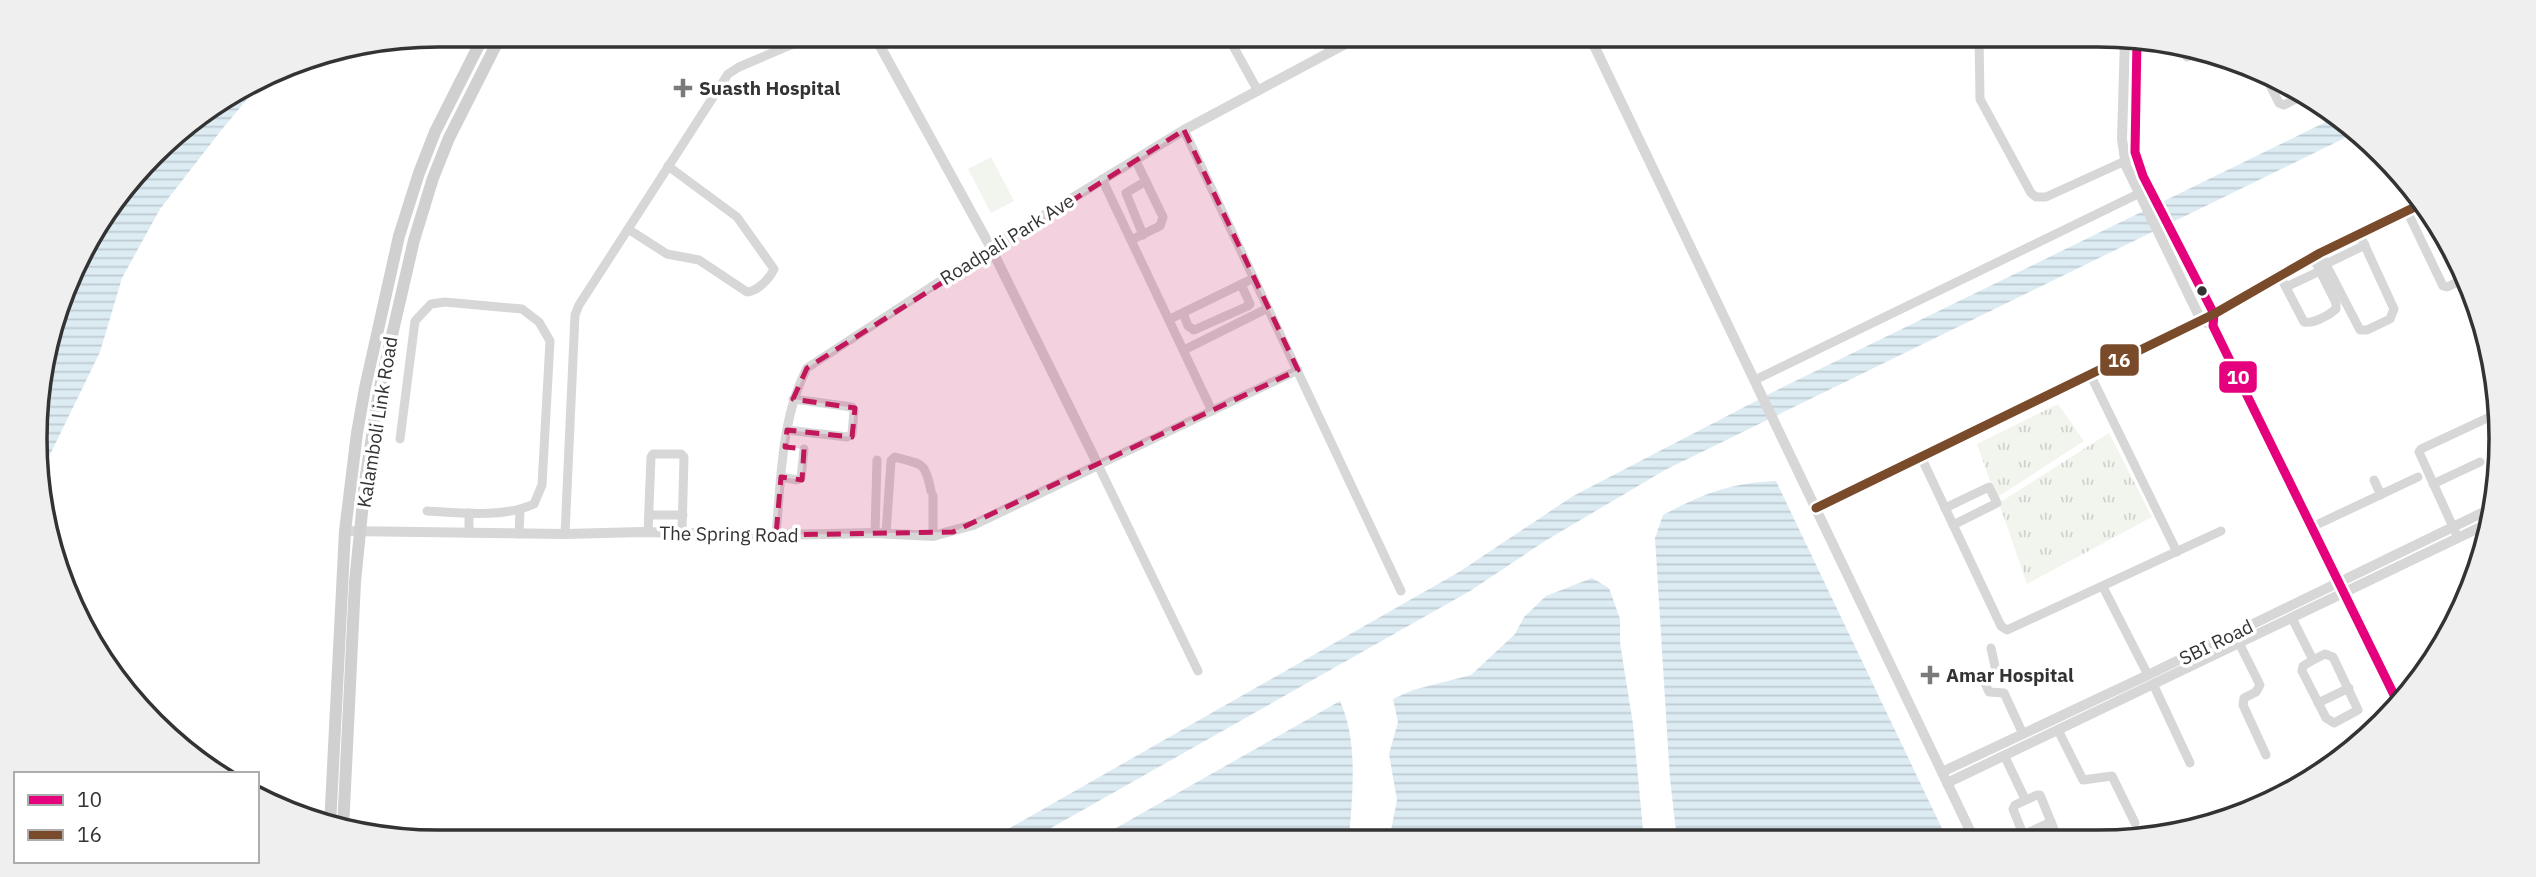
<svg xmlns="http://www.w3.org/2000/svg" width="2536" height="877" viewBox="0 0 2536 877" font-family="'IBM Plex Sans',sans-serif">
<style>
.grass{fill:url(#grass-tufts)}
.park{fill:#f1f5ed}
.water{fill:url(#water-rules)}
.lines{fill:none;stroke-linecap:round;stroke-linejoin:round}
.minor{stroke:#d7d7d7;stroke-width:9}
.tertiary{stroke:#d7d7d7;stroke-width:10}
.secondary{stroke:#d0d0d0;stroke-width:12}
.bus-1-casing{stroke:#fff;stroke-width:14}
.bus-2-casing{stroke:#fff;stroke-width:14}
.bus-1{stroke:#e5007d;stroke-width:9}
.bus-2{stroke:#7a4b2a;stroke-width:9}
.marked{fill:#c2185b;fill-opacity:0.2;stroke:#c2185b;stroke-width:5;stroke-dasharray:14 9;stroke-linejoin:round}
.poi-dot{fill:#7a7a7a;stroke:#fff;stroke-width:2.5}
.bus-dot{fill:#333;stroke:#fff;stroke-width:2.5}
.labels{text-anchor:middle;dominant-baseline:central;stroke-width:7;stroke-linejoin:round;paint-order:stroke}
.poi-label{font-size:19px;font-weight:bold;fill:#333;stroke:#fff;text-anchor:start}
.street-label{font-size:19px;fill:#333;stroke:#fff}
.rim{fill:none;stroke:#333;stroke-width:3.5}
.line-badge{stroke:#fff;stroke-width:2.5}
.badge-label{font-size:19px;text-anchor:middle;font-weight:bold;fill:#fff}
</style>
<defs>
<pattern id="grass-tufts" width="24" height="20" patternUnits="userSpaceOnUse" patternTransform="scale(1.75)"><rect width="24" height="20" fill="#f1f5ed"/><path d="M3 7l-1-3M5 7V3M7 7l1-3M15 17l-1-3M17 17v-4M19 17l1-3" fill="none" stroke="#cfd2cc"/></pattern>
<pattern id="water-rules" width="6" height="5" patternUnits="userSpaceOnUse" patternTransform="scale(1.75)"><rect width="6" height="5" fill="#ddebf3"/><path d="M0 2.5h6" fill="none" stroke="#becad1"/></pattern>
</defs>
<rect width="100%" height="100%" fill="#fff"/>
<!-- grass -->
<g class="grass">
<path d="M2058,404L2084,441L1996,498L1977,444Z"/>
<path d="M2109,433L2152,517L2027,584L1999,503Z"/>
</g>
<!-- park -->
<path class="park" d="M991,157L1014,201L991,213L968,169Z"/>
<!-- water -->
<g class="water">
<path d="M266,77L223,128L160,209L122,278L100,352L44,467L38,386L77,260L172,135Z"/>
<path d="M2338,116L2355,133L1665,470L1545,541L1470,591L1028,841H987L1459,572L1573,496L1785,386Z"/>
<path d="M1776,481L1947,839H1677L1670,779L1655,538L1663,515C1702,494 1730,483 1776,481Z"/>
<path d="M1592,578L1609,588L1620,619V643L1633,724L1644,840H1389L1397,800L1389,754L1398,722L1393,699L1413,690L1471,675L1515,634L1524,617L1546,596Z"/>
<path d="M1340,701C1359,743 1352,796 1349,840L1093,841Z"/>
</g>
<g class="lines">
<!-- minor -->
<g class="minor">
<path d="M1227,35L1258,91"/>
<path d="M1321,35L1331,51"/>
<path d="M1979,35L1980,99L2031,193L2036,197H2046L2125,161"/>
<path d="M2187,57L2203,49"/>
<path d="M2268,81L2279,103L2284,105L2300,97"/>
<path d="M1184,130L1401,591"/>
<path d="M1102,179L1212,411"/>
<path d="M2407,211L2443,286L2447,287L2462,280"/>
<path d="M628,229L667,254L699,260L747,292C758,291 770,278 774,269L737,217L668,166"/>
<path d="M1143,235L1126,193L1146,181"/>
<path d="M1131,240L1160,226L1163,217L1135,159"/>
<path d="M2320,253L2360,330H2367L2390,319L2394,309L2359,233"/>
<path d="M2326,264L2365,245"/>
<path d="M2280,276L2304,322C2313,324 2328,316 2336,309V303L2313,257"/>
<path d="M2286,287L2320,271"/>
<path d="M1183,313L1188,326L1194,330L1248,306L1250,304L1241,284"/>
<path d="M1170,319L1254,278"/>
<path d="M1184,350L1268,308"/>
<path d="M2090,374L2177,552"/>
<path d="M1755,380L2138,194"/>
<path d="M787,430L847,437L852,434L854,411L852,407L793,399"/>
<path d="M400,439L415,321L431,304L445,302L522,309L539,322L550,341L542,485L534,504C503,518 461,513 427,511"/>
<path d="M1921,457L2001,626L2007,630L2221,531"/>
<path d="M781,477L797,480L801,478L804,449"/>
<path d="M2374,480L2381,495"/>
<path d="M2433,484L2480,462"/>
<path d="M1945,508L1989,487L1997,503L1953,525"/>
<path d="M649,515H683"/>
<path d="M2312,527L2418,477"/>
<path d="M648,532L651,457L653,454H681L684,457L682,533"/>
<path d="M469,533V513"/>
<path d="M875,533L877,460"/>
<path d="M519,534L520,510"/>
<path d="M565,534L575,315L579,305L728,74L739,67L814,35"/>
<path d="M886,534L891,461L895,457C923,465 925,461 931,491"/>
<path d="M776,535C781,480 781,418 807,368L991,248"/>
<path d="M933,536V496"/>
<path d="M2458,538L2419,452L2421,449L2496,414"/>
<path d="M2103,587L2148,675"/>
<path d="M2292,618L2313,660L2325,654L2333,657L2358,710L2334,723L2326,718L2302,671L2303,666L2313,660"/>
<path d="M2239,643L2260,685L2256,692L2244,698L2243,705L2266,755"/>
<path d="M1991,648L1996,671L1984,681L1989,692L2004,693L2023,734"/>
<path d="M1198,671L1098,465L1298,370"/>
<path d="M2153,684L2190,763"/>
<path d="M2318,703L2349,688"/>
<path d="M2058,730L2083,780L2112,776L2135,823"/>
<path d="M2004,755L2025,799"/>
<path d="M2023,835L2051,822"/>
<path d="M2025,839L2013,809L2015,805L2037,795H2040L2058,839"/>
</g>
<!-- tertiary -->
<g class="tertiary">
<path d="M1589,35L1974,839"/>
<path d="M2125,39L2122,139L2126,166L2201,320L2207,323"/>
<path d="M2137,40L2135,152L2143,176L2214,314L2213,326L2397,701"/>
<path d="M991,248L1184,130L1362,35"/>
<path d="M1816,508L2214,314L2320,253L2419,205"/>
<path d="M345,531L565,534L641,532L776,535L875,533L933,536L973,525L1098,465L991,248L874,35"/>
<path d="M1942,772L2148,675L2490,509"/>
<path d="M1947,783L2489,523"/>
</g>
<!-- secondary -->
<g class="secondary">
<path d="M330,826L345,531L357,433L365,388L399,236L419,173L435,132L484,35"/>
<path d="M343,829L355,582L365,482L379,391L414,240L433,178L449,138L501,35"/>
</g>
<defs>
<path id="bus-1" d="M2137,40L2135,152L2143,176L2214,314L2213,326L2397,701"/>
<path id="bus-2" d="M1816,508L2214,314L2320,253L2419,205"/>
</defs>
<!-- bus-1 casing -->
<use href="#bus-1" class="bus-1-casing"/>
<!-- bus-2 casing -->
<use href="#bus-2" class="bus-2-casing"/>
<!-- bus-1 -->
<use href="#bus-1" class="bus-1"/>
<!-- bus-2 -->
<use href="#bus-2" class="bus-2"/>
</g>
<!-- marked area -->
<path class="marked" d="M1184,130L1298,370L953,532L776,535L781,477L802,480L804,449L785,447L787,430L852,437L855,408L793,399L807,368Z"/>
<!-- markers -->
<g class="poi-dot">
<path d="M679.5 77.5h7v7h7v7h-7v7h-7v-7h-7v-7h7z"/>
<path d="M1926.5 664.5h7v7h7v7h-7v7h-7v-7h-7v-7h7z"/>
</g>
<circle class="bus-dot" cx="2202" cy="291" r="6"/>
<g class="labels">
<!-- poi labels -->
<g class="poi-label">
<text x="699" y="88">Suasth Hospital</text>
<text x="1946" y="675">Amar Hospital</text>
</g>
<!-- street labels -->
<g class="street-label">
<text transform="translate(1007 239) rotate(-32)">Roadpali Park Ave</text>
<text transform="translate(377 422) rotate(-81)">Kalamboli Link Road</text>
<text transform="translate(729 534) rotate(1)">The Spring Road</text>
<text transform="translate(2216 642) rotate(-26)">SBI Road</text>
</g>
</g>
<!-- crop -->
<path d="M0 0H2536V877H0ZM438 47H2098A391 391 0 0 1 2489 438V439A391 391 0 0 1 2098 830H438A391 391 0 0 1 47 439V438A391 391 0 0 1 438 47Z" fill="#efefef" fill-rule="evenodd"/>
<path class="rim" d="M438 47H2098A391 391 0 0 1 2489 438V439A391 391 0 0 1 2098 830H438A391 391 0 0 1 47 439V438A391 391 0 0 1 438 47Z"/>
<g class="line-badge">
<rect x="2099" y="343" width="41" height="34" rx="7" fill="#7a4b2a"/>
<rect x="2218" y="360" width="40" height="34" rx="7" fill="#e5007d"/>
</g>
<g class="badge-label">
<text x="2119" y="367">16</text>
<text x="2238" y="384">10</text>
</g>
<!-- legend -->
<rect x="14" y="772" width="245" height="91" fill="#ffffff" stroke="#adadad" stroke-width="2"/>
<rect x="28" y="795" width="35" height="10" fill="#e5007d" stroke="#adadad" stroke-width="2"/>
<text x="77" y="807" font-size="21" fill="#333333">10</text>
<rect x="28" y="830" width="35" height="10" fill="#7a4b2a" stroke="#adadad" stroke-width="2"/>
<text x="77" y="842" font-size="21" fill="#333333">16</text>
</svg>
